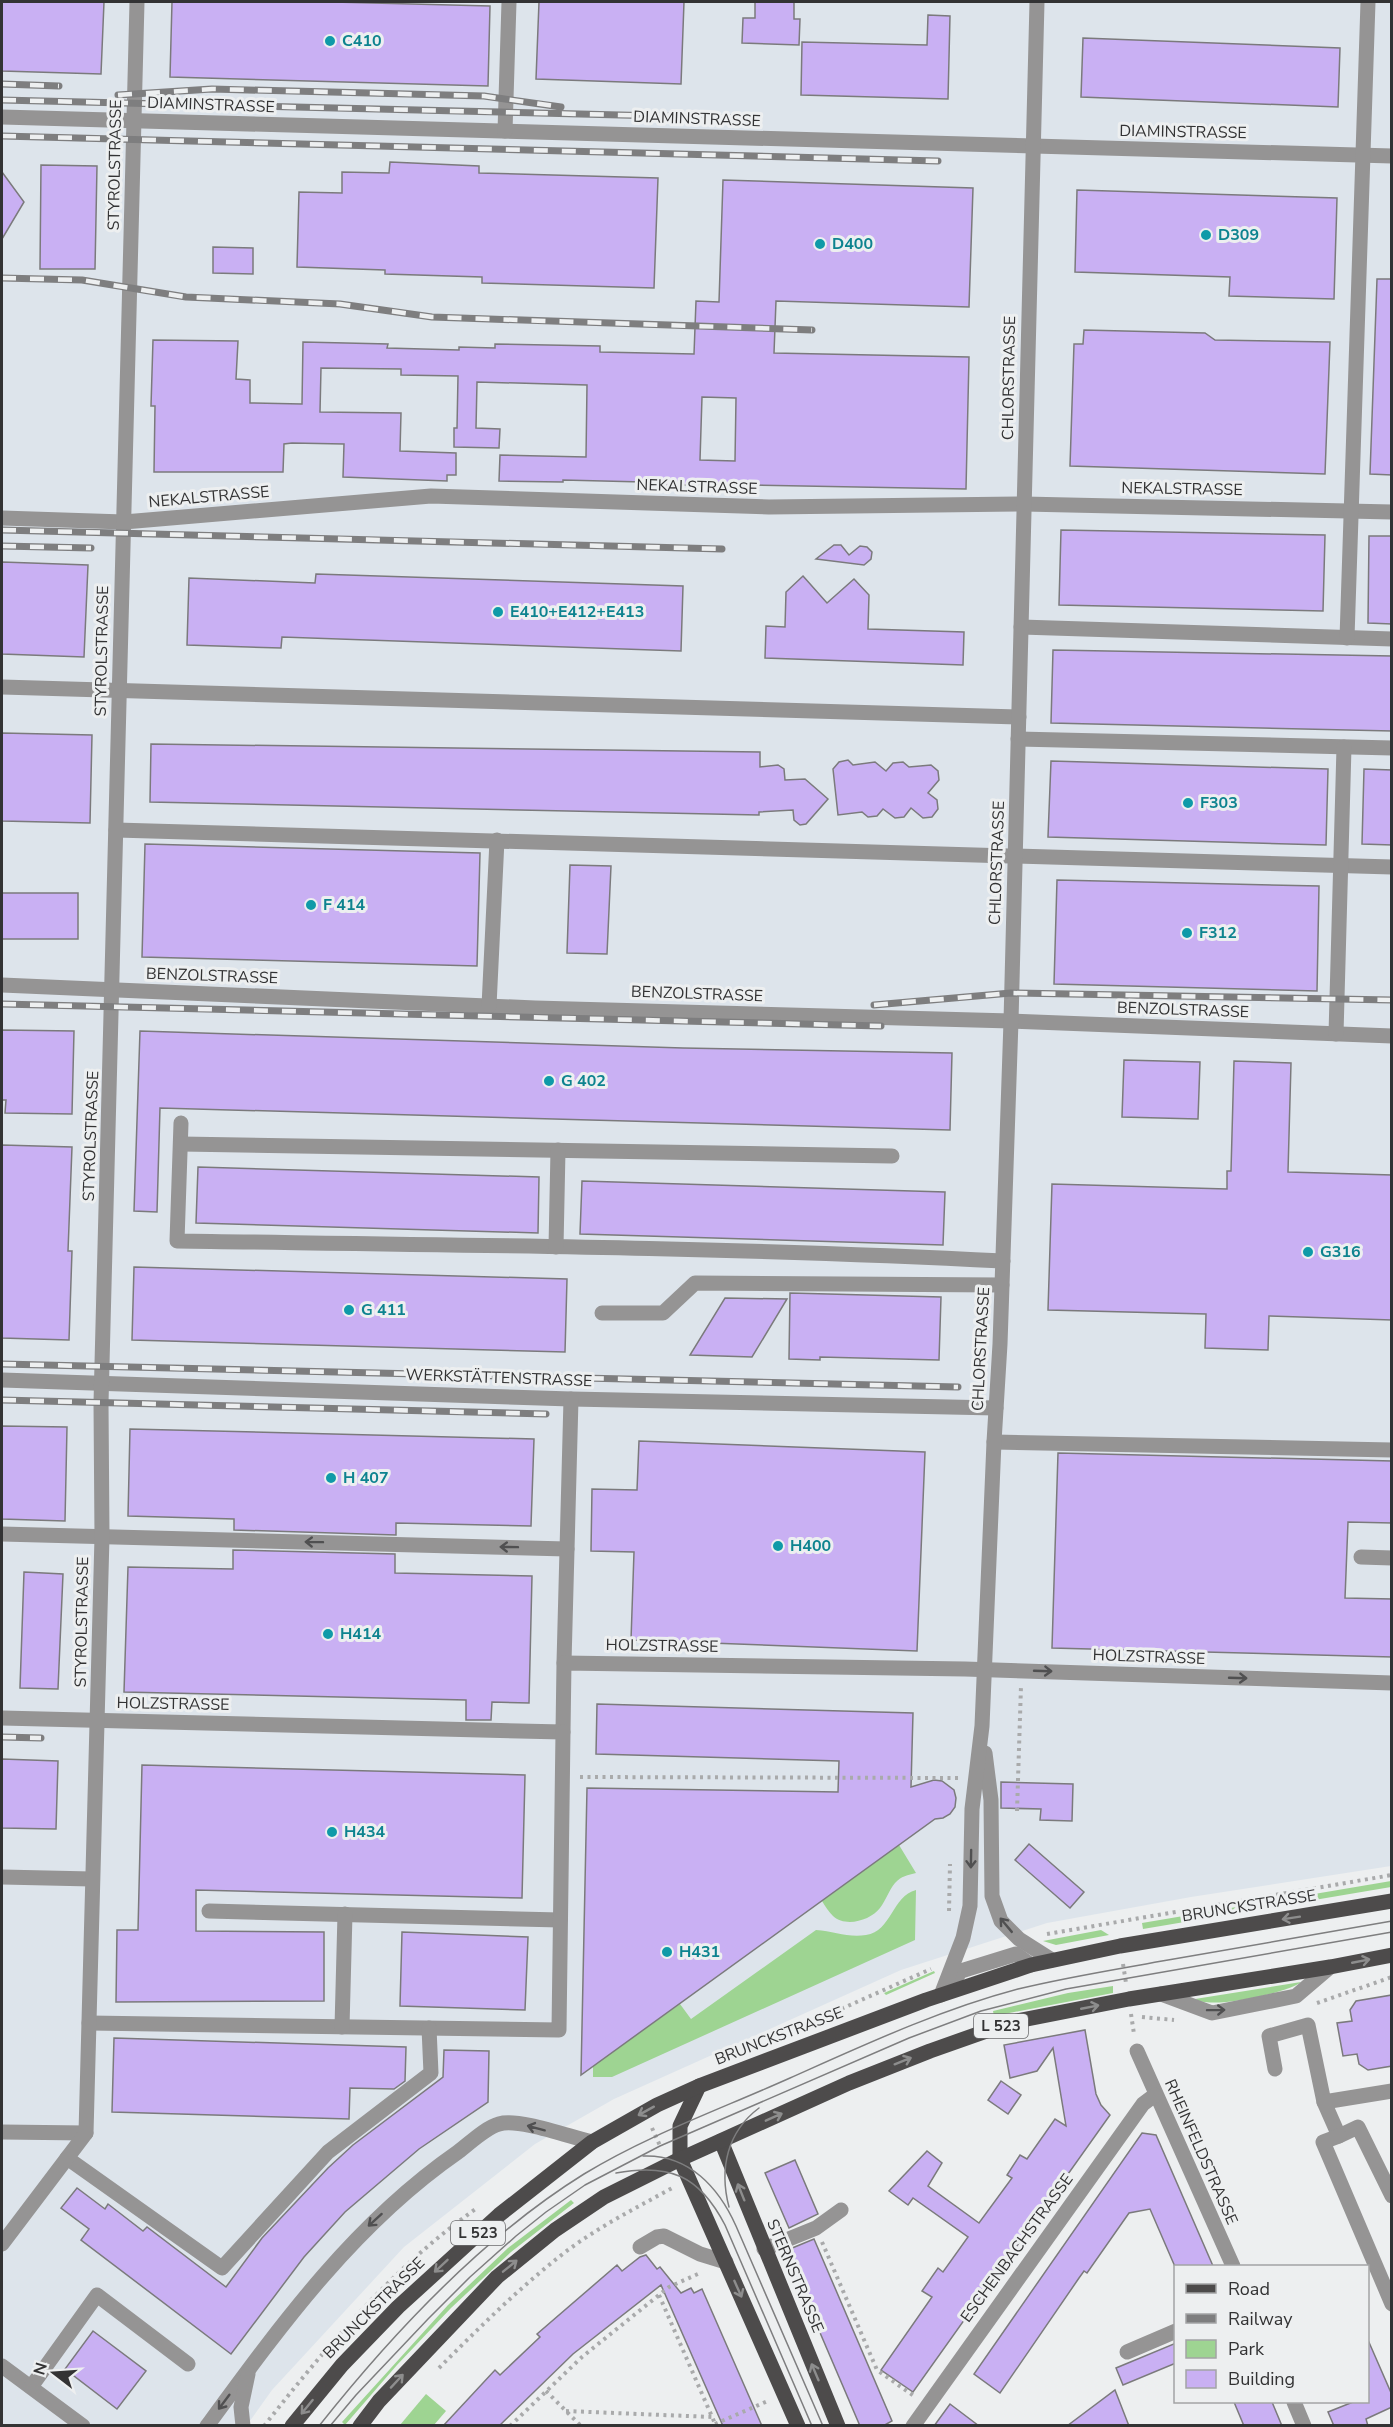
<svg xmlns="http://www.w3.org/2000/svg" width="1393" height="2427" viewBox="0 0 1393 2427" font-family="'Nunito Sans',sans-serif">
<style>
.built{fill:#dde4eb}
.green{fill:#9ed492}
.building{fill:#c9b0f3;stroke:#7b7a7c;stroke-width:1.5;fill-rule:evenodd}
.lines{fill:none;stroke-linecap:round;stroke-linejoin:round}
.path{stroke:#a9aaab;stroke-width:4;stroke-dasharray:3 4.5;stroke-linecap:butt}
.minor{stroke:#959494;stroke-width:15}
.major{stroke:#4d4b4b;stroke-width:15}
.tram{stroke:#7e7e7f;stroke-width:1.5}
.rail-casing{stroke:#7e7e7f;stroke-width:7}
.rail{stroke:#edeff0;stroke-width:4.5;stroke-dasharray:14;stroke-linecap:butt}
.oneway{stroke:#505051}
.oneway2{stroke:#8d8d8d}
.culture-dot{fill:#0f9aa8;stroke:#edeff0;stroke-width:2}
.labels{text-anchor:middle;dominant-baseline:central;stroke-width:6;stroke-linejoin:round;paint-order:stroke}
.shield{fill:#edeff0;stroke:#6b6b6c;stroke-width:1.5}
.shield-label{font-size:15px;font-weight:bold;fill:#333334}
.culture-label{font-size:16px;font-weight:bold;fill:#0d838f;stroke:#edeff0;text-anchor:start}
.street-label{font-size:16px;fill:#333334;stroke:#edeff0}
</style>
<rect width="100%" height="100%" fill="#edeff0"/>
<!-- built -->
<path class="built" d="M2,2H1391V1866L1191,1897L1047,1923L901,1970L614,2099L535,2144L404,2247L272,2390L247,2425L2,2426Z"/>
<!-- green -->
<g class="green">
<path d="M899,1845L916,1873C908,1875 901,1876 895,1883C889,1890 886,1900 880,1908C871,1920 846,1928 833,1916C829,1912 825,1906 822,1901Z"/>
<path d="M1391,1881V1887L1143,1929L1142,1923Z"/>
<path d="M916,1890L915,1940L612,2077H593V2066L680,2004L691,2019L816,1930C834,1931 848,1938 866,1935C892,1931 892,1896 916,1890Z"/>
<path d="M1101,1930L1109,1935L1056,1945L1043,1941Z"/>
<path d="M934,1971L935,1973L886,1995L884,1993Z"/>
<path d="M1301,1982C1288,1993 1209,2010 1195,1999Z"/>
<path d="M1113,1986V1993L994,2016L993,2011L1068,1993Z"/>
<path d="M571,2200L574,2203L511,2252L451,2308L397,2365L345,2425L342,2422L448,2305L508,2248Z"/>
<path d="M426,2394L446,2411L434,2425H400Z"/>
</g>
<!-- building -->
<g class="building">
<path d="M2,2H104L101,74L2,71Z"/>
<path d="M172,2H333L490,6L488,86L170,77Z"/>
<path d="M539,2H684L681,84L536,79Z"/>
<path d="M755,2H794V19H800L799,45L742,43L743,18H755Z"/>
<path d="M928,15L950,16L948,99L801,95L802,42L927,45Z"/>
<path d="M1083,38L1340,48L1338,107L1081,97Z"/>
<path d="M390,162L479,166V173L658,178L654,288L482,283V277L385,274V270L297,267L299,192L342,193V172L389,173Z"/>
<path d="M41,165L97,166L95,269H40Z"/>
<path d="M2,172L24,202L2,239Z"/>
<path d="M723,180L973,188L969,307L776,301L774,353L969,357L966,489L698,484V485H643V482L563,480V482L499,481L500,455L586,457L587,385L477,382L476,428L500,429L499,448L454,447V428H457L458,376L401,375V369L321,368L320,412L401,413L400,451L456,453V475H447V481L343,477L344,444L292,443L284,444L283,472H154L155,406H151L153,340L238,341L236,379L250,380V403L302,404L303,342L388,344L387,348L459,350V347L495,348V344L600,346V352L694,354L696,301L719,302ZM702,397L736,398L735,461L700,460Z"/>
<path d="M1077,190L1337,198L1334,299L1229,296L1230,277L1075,272Z"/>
<path d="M213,247L253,248V274L213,273Z"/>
<path d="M1377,279H1392V475L1370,474Z"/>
<path d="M1084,330L1205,333L1215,340L1330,342L1325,474L1070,466L1074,344H1083Z"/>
<path d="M1061,530L1325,535L1323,611L1059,605Z"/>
<path d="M1369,536H1392V624L1368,623Z"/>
<path d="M834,545H841L849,555L860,546L867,547L872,552L871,559L864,565L816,559Z"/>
<path d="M2,562L88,565L84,657L2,654Z"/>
<path d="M316,574L683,586L681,651L282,637L281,648L187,645L189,578L315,583Z"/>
<path d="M803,576L827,603L854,579L869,595L868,629L964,632L963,665L765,658L766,626L785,627L786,592Z"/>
<path d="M1053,650L1392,656V731L1051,723Z"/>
<path d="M2,733L92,735L90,823L2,821Z"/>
<path d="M151,744L760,752V767L778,765L784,769L785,780L805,779L828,799L806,824L800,825L794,820L793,810L759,812V815L150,802Z"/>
<path d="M848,760L853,765L875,762L886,771L893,763L903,762L909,767L931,765L938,771L939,780L928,793L937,800L938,809L932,817L923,818L911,808L904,817L895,818L883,809L877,816L868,817L862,812L838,815L833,769L839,762Z"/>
<path d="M1051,761L1328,769L1326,845L1048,837Z"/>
<path d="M1364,769L1392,770V845L1362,844Z"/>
<path d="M145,844L480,853L477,966L142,957Z"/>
<path d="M570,865L611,866L607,954L567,953Z"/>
<path d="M1057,880L1319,886L1317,991L1054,984Z"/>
<rect x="2" y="893" width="76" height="46"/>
<path d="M2,1030L74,1031L72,1114L5,1113L6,1100H2Z"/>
<path d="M140,1031L683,1048L952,1053L950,1130L160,1108L157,1212L134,1211Z"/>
<path d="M1124,1060L1200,1062L1198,1119L1122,1117Z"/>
<path d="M1234,1061L1291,1063L1288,1172L1392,1175V1320L1269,1316L1268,1350L1205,1348L1206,1314L1048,1310L1052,1184L1227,1189V1171H1231Z"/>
<path d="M2,1145L72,1147L68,1251H72L69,1340L2,1338Z"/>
<path d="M198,1167L539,1177L538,1233L196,1223Z"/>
<path d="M582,1181L945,1192L943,1245L580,1234Z"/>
<path d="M134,1267L567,1279L565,1352L132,1340Z"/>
<path d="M790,1293L941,1297L939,1360L820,1357V1360L789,1359Z"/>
<path d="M725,1298L787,1299L752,1357L690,1355Z"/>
<path d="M2,1426L67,1427L65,1521L2,1519Z"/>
<path d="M130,1429L534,1439L531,1526L396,1523V1535L234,1530V1519L128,1516Z"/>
<path d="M639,1441L925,1452L917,1651L631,1640L634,1552L591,1551L592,1489L637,1490Z"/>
<path d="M1058,1453L1392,1461V1523L1348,1522L1345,1598L1392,1599V1657L1052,1648Z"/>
<path d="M233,1550L395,1554V1573L532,1576L529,1703L492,1702L491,1720H466V1700L124,1692L128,1567L233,1569Z"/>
<path d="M24,1572L63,1574L58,1689L20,1688Z"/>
<path d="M597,1704L913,1713L911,1787L934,1780L942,1781L954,1790L956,1798L955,1807L950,1814L943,1818L935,1819L581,2075L587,1788L838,1792L839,1761L596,1754Z"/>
<path d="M2,1759L58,1761L56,1829L2,1828Z"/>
<path d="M142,1765L525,1775L522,1898L196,1890V1931L324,1932V2001L116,2002L117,1930H138Z"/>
<path d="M1001,1782L1073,1784L1072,1821L1040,1820L1041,1809L1001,1808Z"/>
<path d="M1029,1844L1084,1892L1070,1908L1015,1860Z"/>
<path d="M402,1932L528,1937L525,2010L400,2006Z"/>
<path d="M1392,1995V2066L1368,2070L1359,2064L1357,2054L1343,2056L1337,2023L1352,2021L1350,2010L1356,2001Z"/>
<path d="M1085,2030L1096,2094L1101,2105L1110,2115L913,2392L881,2370L932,2297L922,2291L938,2268L943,2272L968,2237L913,2198L908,2205L889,2191L927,2151L942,2163L928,2186L979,2223L1012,2178L1007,2175L1020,2155L1027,2159L1055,2119L1066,2126L1053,2048L1037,2071L1010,2078L1004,2045Z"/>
<path d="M114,2038L406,2047L405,2081L394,2089L350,2088L349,2119L112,2112Z"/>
<path d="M444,2050L489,2051L488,2102L419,2149L345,2212L304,2257L231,2354L81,2240L89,2229L61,2208L77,2188L105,2209L108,2204L143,2231L147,2227L226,2287L262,2238L328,2168L353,2145L443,2077Z"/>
<path d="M1001,2081L1021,2095L1008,2114L988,2100Z"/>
<path d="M1142,2133L1156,2135L1213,2266H1176V2269L1150,2209L1129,2213L1087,2273L1084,2271L1079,2278L1000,2393L974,2374Z"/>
<path d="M795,2160L818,2214L789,2228L765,2173Z"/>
<path d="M814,2239L892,2421L883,2426H860L785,2251Z"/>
<path d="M646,2255L657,2269L660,2267L681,2293L691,2288L694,2293L702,2289L762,2426H723L661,2285L573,2354L499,2426H443L495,2370L500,2375L540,2337L537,2334L617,2265L622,2271L640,2257Z"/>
<path d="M93,2331L146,2371L117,2409L65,2369Z"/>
<path d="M1368,2340L1392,2395V2407L1366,2419L1368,2426H1334L1328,2412L1353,2402H1368Z"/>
<path d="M1176,2343V2363L1123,2385L1116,2368Z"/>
<path d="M1115,2390L1129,2426H1067Z"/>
<path d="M1234,2402H1272L1282,2426H1244Z"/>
<path d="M950,2404L979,2426H934Z"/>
</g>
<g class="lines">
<!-- path -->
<g class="path">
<path d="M580,1777L958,1778"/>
<path d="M1017,1811L1021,1686"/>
<path d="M949,1911L950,1864"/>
<path d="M1047,1934L1392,1875"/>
<path d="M1123,1964L1126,1983"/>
<path d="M1317,2003L1392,1977"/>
<path d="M1131,2014L1134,2034"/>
<path d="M1142,2017L1174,2020"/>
<path d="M814,2021L931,1969"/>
<path d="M652,2128L661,2148"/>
<path d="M822,2242L877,2370L914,2396"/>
<path d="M659,2295L716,2426"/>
<path d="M439,2368C479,2328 519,2288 564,2253C598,2227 636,2208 674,2187"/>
<path d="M546,2391L581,2426"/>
<path d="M566,2411L712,2417"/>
<path d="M715,2424L770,2400"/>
<path d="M264,2426C327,2346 393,2267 477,2208"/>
<path d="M510,2426L582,2357L659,2295L669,2287L700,2273"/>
</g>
<!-- minor -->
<g class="minor">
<path d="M2,117L1392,156"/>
<path d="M505,131L509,2"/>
<path d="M2,518L124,522L431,496L769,507L1024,504L1392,512"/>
<path d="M1021,627L1392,639"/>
<path d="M1347,638L1368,2"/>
<path d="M2,687L1019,717"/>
<path d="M1018,739L1392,748"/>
<path d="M116,830L1392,867"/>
<path d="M2,985L535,1008L1011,1021L1392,1036"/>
<path d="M489,1006L497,840"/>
<path d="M1336,1034L1344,747"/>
<path d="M181,1123L177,1241C452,1245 728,1247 1003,1261"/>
<path d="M181,1144L892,1156"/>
<path d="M556,1247L558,1150"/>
<path d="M602,1313H663L695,1283L1002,1285"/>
<path d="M2,1380L571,1399L996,1408"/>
<path d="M994,1442L1392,1450"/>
<path d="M2,1534L567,1549"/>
<path d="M1361,1557L1392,1558"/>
<path d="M564,1663L571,1399"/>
<path d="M2,1718L563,1732L564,1663L965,1669L1392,1683"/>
<path d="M985,1753L991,1800L992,1896L1001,1921L1019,1939L1052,1960"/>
<path d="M2,1877L92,1879"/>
<path d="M209,1911L560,1920"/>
<path d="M949,1986L961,1971L1016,1954L1031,1965"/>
<path d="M1161,1994L1212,2013L1296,1996L1330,1967"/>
<path d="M941,1995L963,1938L970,1906L972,1809L982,1726L994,1442L1000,1344L1011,1021L1037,2"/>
<path d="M89,2023L559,2030L563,1732"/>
<path d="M342,2027L345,1914"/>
<path d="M1137,2051L1233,2266"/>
<path d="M1275,2069L1269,2036L1308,2025L1324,2102"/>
<path d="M1392,2091L1324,2102L1339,2136L1358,2127L1392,2196"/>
<path d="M2,2132L86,2133"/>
<path d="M1339,2136L1323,2142L1392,2304"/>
<path d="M67,2158L222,2268L328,2152L431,2073L429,2028"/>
<path d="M2,2244L86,2133L102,1537L101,1403L137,2"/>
<path d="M640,2247L657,2237L664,2236L700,2254L726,2262"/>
<path d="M764,2249L816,2228L841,2210"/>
<path d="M1127,2352L1176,2331"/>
<path d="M2,2366L83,2426"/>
<path d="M31,2387L97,2295L188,2364"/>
<path d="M1294,2402L1304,2426"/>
<path d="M207,2426C281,2325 354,2224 458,2152C470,2143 485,2128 499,2124C519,2118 570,2137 592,2142"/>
<path d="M243,2426L241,2407L248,2374"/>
<path d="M913,2426L1143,2104L1155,2095"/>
</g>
<!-- major -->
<g class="major">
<path d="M699,2086L680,2126V2159L798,2426"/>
<path d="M721,2141L838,2426"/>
<path d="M292,2426L342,2365L398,2307L499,2215L592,2142L657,2105L699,2086L926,2000L1031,1965L1120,1946L1392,1901"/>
<path d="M360,2426L379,2401L497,2277L555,2230L604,2197L676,2161L849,2083L930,2051L1012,2022L1129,1999L1330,1967L1392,1955"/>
</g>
<!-- tram -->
<g class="tram">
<path d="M643,2156C689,2154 719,2188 736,2226L823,2426"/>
<path d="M616,2173C669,2163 699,2175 725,2225L812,2426"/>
<path d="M729,2207C719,2169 727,2132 759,2108"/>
<path d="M319,2426C392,2334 484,2236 584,2174C648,2135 721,2109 790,2078C864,2045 939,2010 1018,1989C1067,1977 1118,1969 1168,1960C1243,1947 1317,1934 1392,1921"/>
<path d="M330,2426L356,2395L428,2319L470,2277L516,2236L546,2212L585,2185L660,2146L909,2038L981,2011L1066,1989L1392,1932"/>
</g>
<defs>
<g id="rail">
<path d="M2,84L59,86"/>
<path d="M118,95L212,89L484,96L561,107"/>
<path d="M2,100L743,118"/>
<path d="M2,136L938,161"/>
<path d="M2,278L82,280L186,297L340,304L432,317L812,330"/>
<path d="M2,530L722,549"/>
<path d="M2,546L91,548"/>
<path d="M2,1004L881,1026"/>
<path d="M874,1005L1011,993L1392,1000"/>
<path d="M2,1364L958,1387"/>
<path d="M2,1400L546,1414"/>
<path d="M2,1737L41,1738"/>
</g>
</defs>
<!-- rail casing -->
<use href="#rail" class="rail-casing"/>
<!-- rail -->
<use href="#rail" class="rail"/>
</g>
<!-- one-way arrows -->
<defs><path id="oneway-shaft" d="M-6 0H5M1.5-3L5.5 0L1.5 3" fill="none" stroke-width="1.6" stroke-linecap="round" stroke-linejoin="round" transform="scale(1.5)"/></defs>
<g class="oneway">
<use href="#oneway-shaft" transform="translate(314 1542) rotate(-179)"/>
<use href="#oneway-shaft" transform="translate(509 1547) rotate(-179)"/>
<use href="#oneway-shaft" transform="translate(1043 1671) rotate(2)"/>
<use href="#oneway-shaft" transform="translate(1238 1678) rotate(2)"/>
<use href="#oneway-shaft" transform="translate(971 1859) rotate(91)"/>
<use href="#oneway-shaft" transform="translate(1006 1925) rotate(-130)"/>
<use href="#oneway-shaft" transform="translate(1216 2010) rotate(-1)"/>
<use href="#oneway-shaft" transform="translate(536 2128) rotate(-165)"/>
<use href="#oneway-shaft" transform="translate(375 2220) rotate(138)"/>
<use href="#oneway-shaft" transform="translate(224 2402) rotate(127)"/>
</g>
<g class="oneway2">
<use href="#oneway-shaft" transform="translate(1291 1918) rotate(171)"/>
<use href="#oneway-shaft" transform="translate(1361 1961) rotate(-11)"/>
<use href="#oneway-shaft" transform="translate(1090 2007) rotate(-11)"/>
<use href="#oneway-shaft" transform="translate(903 2061) rotate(-22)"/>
<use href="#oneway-shaft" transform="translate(646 2111) rotate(151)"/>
<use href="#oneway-shaft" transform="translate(774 2117) rotate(-24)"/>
<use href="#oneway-shaft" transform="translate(741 2192) rotate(-112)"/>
<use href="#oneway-shaft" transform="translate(441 2266) rotate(137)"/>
<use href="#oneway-shaft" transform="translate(510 2266) rotate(-39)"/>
<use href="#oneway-shaft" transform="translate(738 2289) rotate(66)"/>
<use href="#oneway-shaft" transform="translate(815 2372) rotate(-113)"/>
<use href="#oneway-shaft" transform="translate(397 2381) rotate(-47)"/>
<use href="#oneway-shaft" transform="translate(307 2407) rotate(129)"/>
</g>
<!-- markers -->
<g class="culture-dot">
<circle cx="330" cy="41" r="6"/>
<circle cx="1206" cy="235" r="6"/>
<circle cx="820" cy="244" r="6"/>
<circle cx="498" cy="612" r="6"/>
<circle cx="1188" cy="803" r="6"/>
<circle cx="311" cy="905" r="6"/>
<circle cx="1187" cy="933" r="6"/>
<circle cx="549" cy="1081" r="6"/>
<circle cx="1308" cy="1252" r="6"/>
<circle cx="349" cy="1310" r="6"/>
<circle cx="331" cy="1478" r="6"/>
<circle cx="778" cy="1546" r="6"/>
<circle cx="328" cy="1634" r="6"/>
<circle cx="332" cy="1832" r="6"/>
<circle cx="667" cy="1952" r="6"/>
</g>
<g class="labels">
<!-- shield labels -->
<g class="shield">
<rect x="974" y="2014" width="54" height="24" rx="4.5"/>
<rect x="451" y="2221" width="54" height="24" rx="4.5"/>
</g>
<g class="shield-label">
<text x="1001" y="2026">L 523</text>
<text x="478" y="2233">L 523</text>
</g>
<!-- culture labels -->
<g class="culture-label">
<text x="342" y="41">C410</text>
<text x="1218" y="235">D309</text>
<text x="832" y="244">D400</text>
<text x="510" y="612">E410+E412+E413</text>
<text x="1200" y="803">F303</text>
<text x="323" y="905">F 414</text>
<text x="1199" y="933">F312</text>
<text x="561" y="1081">G 402</text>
<text x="1320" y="1252">G316</text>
<text x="361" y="1310">G 411</text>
<text x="343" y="1478">H 407</text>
<text x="790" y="1546">H400</text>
<text x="340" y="1634">H414</text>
<text x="344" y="1832">H434</text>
<text x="679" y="1952">H431</text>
</g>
<!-- street labels -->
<g class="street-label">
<text transform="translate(211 105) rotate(2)">DIAMINSTRASSE</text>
<text transform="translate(697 119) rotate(2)">DIAMINSTRASSE</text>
<text transform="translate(1183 132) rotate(1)">DIAMINSTRASSE</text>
<text transform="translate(115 165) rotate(-89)">STYROLSTRASSE</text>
<text transform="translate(1009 378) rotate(-89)">CHLORSTRASSE</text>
<text transform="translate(697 487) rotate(2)">NEKALSTRASSE</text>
<text transform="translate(1182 489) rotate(1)">NEKALSTRASSE</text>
<text transform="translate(209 497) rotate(-5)">NEKALSTRASSE</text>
<text transform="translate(102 651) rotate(-89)">STYROLSTRASSE</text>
<text transform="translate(997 863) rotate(-88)">CHLORSTRASSE</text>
<text transform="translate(212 976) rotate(2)">BENZOLSTRASSE</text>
<text transform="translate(697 994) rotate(2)">BENZOLSTRASSE</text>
<text transform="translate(1183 1010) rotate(2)">BENZOLSTRASSE</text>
<text transform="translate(91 1136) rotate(-88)">STYROLSTRASSE</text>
<text transform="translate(981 1349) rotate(-87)">CHLORSTRASSE</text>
<text transform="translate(499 1378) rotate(2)">WERKSTÄTTENSTRASSE</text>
<text transform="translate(82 1622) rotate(-89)">STYROLSTRASSE</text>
<text transform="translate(662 1646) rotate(1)">HOLZSTRASSE</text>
<text transform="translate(1149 1657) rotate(2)">HOLZSTRASSE</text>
<text transform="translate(173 1704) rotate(1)">HOLZSTRASSE</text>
<text transform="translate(1249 1906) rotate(-9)">BRUNCKSTRASSE</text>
<text transform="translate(779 2036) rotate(-21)">BRUNCKSTRASSE</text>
<text transform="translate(1201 2152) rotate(66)">RHEINFELDSTRASSE</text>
<text transform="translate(1017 2248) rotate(-54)">ESCHENBACHSTRASSE</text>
<text transform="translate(795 2276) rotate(67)">STERNSTRASSE</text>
<text transform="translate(374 2308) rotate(-45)">BRUNCKSTRASSE</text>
</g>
</g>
<!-- border -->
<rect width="1393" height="2427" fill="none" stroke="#333334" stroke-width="6"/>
<!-- legend -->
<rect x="1174" y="2265" width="195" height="138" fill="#edeff0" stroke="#a3a4a5" stroke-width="1.5"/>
<rect x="1186" y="2284" width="30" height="9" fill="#4d4b4b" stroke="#a3a4a5" stroke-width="1.5"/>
<text x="1228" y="2295" font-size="18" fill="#333334">Road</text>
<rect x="1186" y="2314" width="30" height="9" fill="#7e7e7f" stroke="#a3a4a5" stroke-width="1.5"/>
<text x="1228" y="2325" font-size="18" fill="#333334">Railway</text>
<rect x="1186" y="2340" width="30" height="18" fill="#9ed492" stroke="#a3a4a5" stroke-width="1.5"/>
<text x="1228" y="2355" font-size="18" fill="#333334">Park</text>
<rect x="1186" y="2370" width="30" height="18" fill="#c9b0f3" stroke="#a3a4a5" stroke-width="1.5"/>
<text x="1228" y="2385" font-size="18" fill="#333334">Building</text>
<!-- north arrow -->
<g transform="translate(54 2373) rotate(287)" stroke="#edeff0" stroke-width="4.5" paint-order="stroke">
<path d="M0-4.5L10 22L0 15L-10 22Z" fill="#333334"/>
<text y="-9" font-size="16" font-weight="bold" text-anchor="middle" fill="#333334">N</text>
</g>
</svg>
